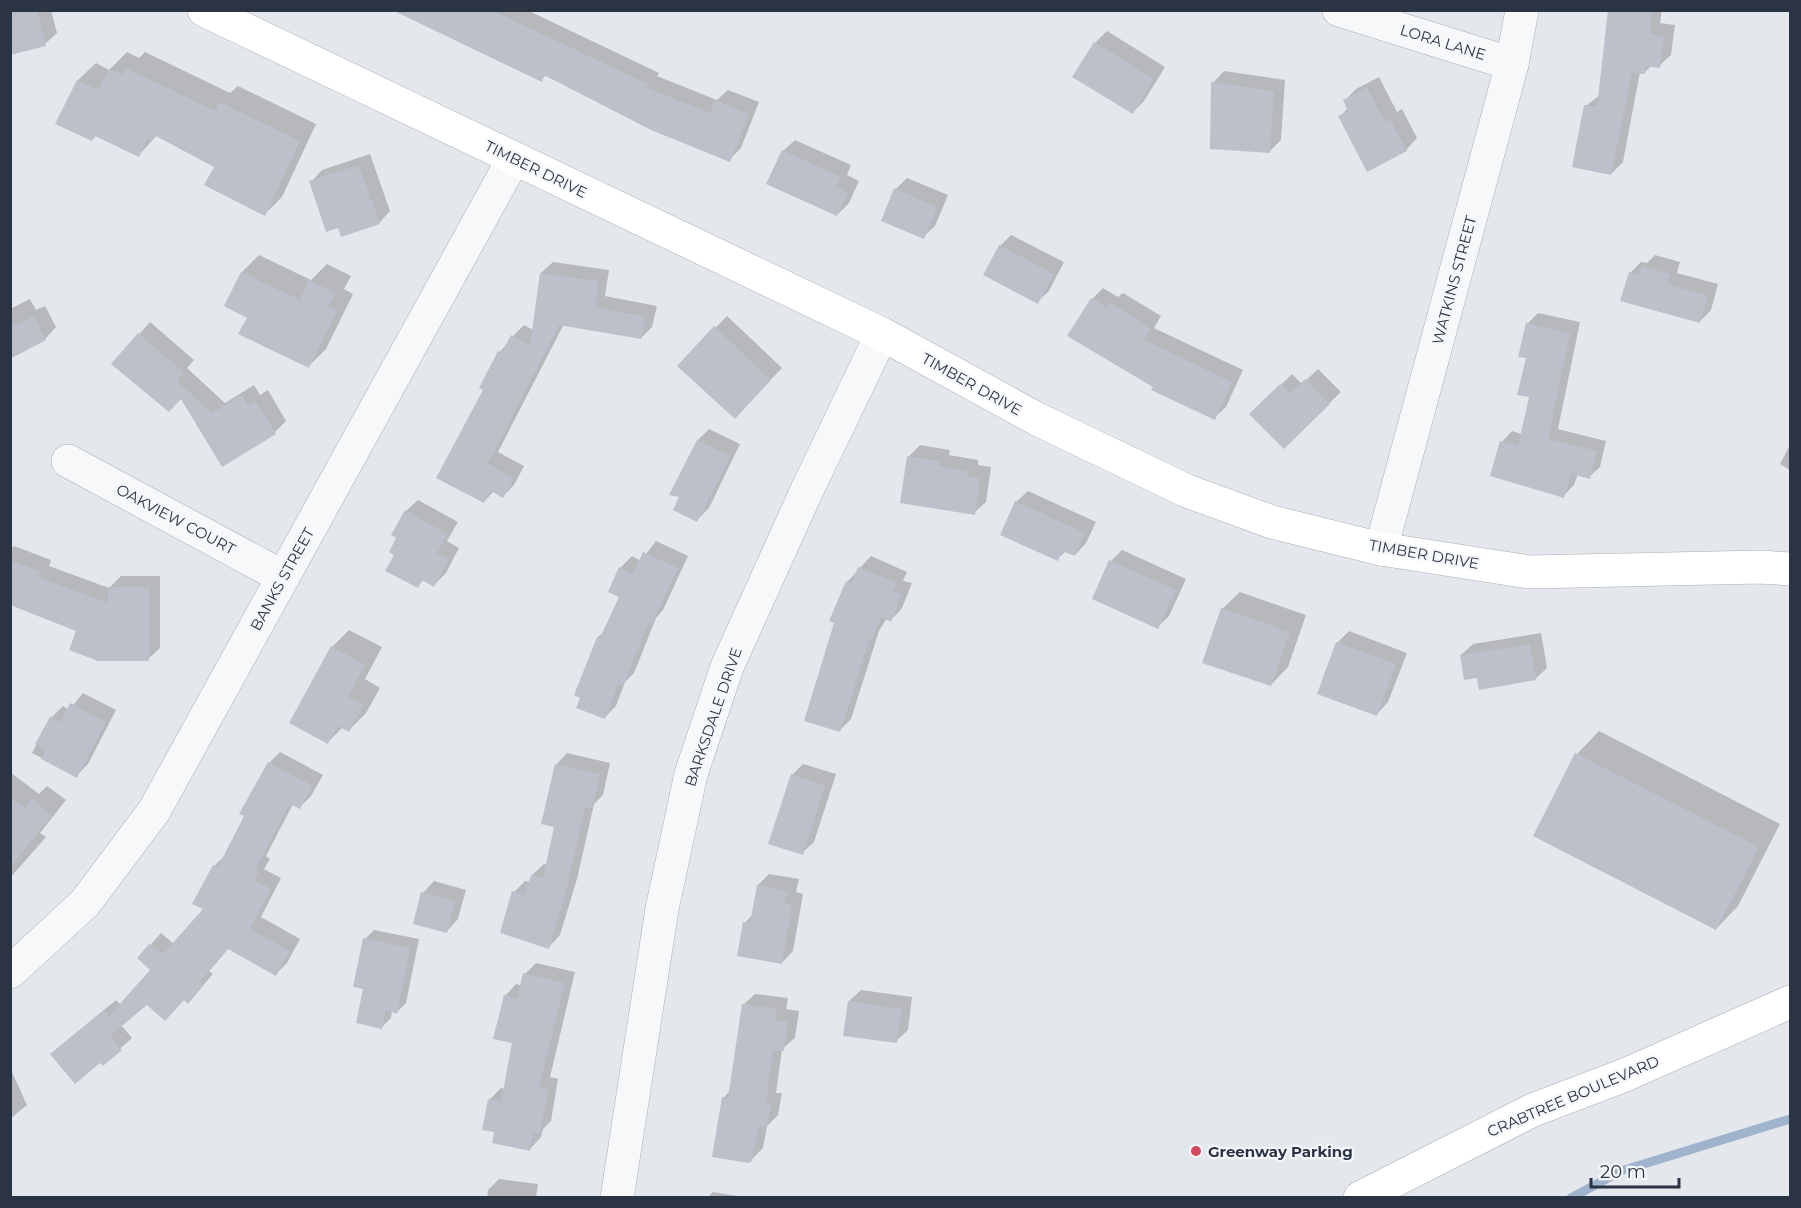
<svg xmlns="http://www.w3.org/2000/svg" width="1801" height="1208" viewBox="0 0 1801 1208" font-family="Montserrat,sans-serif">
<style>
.shadow{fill:#0003}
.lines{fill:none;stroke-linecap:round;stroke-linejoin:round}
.stream{stroke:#9fb4cc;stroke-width:9}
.building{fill:#bbc0ca}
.street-casing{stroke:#a9aeb7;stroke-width:34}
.secondary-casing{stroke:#a9aeb7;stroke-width:34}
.street{stroke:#f7f8fa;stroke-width:33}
.secondary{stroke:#fff;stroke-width:33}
.poi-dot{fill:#d1495b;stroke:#f4f6f9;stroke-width:2}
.labels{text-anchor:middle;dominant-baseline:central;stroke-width:4.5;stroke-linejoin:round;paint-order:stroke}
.street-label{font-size:15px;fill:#2b3445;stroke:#f4f6f9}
.poi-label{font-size:15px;font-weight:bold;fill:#2b3445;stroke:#f4f6f9;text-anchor:start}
</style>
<rect width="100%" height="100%" fill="#e4e7ec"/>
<!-- shadow -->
<g class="shadow">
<path d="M12,10H51L57,33L45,44L10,53Z"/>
<path d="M397,10H527L659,73L657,76L717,100L728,90L759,102L741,148L729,160L546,75L541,80Z"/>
<path d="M1609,10H1662L1660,23L1675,25L1671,55L1659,66L1652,65L1645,72H1640L1623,162L1611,174L1586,106L1600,95Z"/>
<path d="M1107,31L1165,67L1144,101L1133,112L1074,77L1095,43Z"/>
<path d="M127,52L139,58L145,52L230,93L238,86L316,124L282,197L265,214L216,166L157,135L139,155L96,135L92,140L57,124L78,80L96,63L109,70Z"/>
<path d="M1224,71L1285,80L1281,140L1269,152L1213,83Z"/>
<path d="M1379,77L1397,112L1402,109L1417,138L1406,150L1339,117L1348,108L1345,100L1356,89Z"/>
<path d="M795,140L851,165L847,175L859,181L849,203L837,215L783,151Z"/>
<path d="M370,154L390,211L379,223L311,182L322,170Z"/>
<path d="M907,178L948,195L935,226L923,237L896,189Z"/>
<path d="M1011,235L1064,262L1049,291L1037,302L1000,246Z"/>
<path d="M259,255L311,280L327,264L351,276L344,289L353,294L326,349L309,366L249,317L242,272Z"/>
<path d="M1655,255L1680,262L1677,273L1718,284L1711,310L1699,322L1630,273L1641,262L1647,263Z"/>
<path d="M553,262L609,270L605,296L657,306L652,327L641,338L564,324L498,452L524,466L514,485L503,496L494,491L484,502L485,389L481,387L500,352L513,336L524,325L533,330L541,273Z"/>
<path d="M1103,288L1118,297L1123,293L1161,316L1154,328L1243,370L1226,407L1214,418L1155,386L1092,299Z"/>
<path d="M30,299L36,310L45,306L56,327L45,339L10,357V309Z"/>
<path d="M1538,313L1580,322L1558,429L1606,441L1600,467L1589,477L1578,474L1574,485L1563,496L1502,442L1512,431L1522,434L1531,396L1527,324Z"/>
<path d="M727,316L782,368L746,406L679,366Z"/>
<path d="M150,322L194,360L187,368L225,403L254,385L260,395L268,390L286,421L275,432L222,465L182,398L113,364Z"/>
<path d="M1318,369L1341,392L1284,447L1251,414L1292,374L1302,384Z"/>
<path d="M709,429L740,444L709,508L697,520L681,496L698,440Z"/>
<path d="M920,445L950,450L949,455L978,460V465L991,467L986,502L974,513L908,457Z"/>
<path d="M1790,445V470L1780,464Z"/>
<path d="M1028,491L1096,522L1086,543L1075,555L1066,551L1057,559L1016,502Z"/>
<path d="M418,500L458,522L447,541L459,548L446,573L434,585L424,579L418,586L396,554L406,511Z"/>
<path d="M656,541L688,556L663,610L656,618L634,673L625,682L616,706L604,718L598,637L605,631L621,596L620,568L632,556L641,561Z"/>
<path d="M14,546L51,560L49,566L109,588L121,576H160V648L148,659L10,604V550Z"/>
<path d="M1122,550L1186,579L1169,616L1158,627L1111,561Z"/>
<path d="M871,556L907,572L903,581L912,583L902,608L891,620L887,618L879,631L851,719L839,731L847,582Z"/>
<path d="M1240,592L1306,615L1288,667L1271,685L1222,609Z"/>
<path d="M349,630L382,647L365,679L380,688L366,713L349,730L343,727L328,742L332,647Z"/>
<path d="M1349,631L1407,653L1388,702L1377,714L1337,643Z"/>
<path d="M1541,633L1547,668L1535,679L1478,676L1461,655L1473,644Z"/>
<path d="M83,693L116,710L88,764L76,776L32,753L51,718L63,706L69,710Z"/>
<path d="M1599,731L1780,824L1738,906L1716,929L1535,836L1577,754Z"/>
<path d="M280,752L323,775L311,796L300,807L293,804L266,856L270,859L264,869L281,878L261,917L300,939L287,963L276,974L229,948L209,971L213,974L199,990L185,998L147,1003L121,1025L132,1038L103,1064L64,1043L116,1000L121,1005L152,969L139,958L161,933L174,944L205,909L214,866L226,855L269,763Z"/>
<path d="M567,753L610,763L603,795L594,804L577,879L560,935L549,947L514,892L525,881L530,882L532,875L544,864L547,865L555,826L556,765Z"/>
<path d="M803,764L836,774L814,842L802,853L792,775Z"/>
<path d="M10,772L39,794L47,786L66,800L40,833L46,837L10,878Z"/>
<path d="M769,874L799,879L796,892L803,894L793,951L782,963L745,923L753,914L758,885Z"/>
<path d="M434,881L466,890L458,919L447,931L423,893Z"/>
<path d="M374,930L419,939L406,1003L397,1012L392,1011L391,1018L382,1027L365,988V939Z"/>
<path d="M536,963L575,972L550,1077L558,1079L551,1121L543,1129L541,1137L530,1149L495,1131L489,1100L501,1088L505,1089L514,1042L505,996L516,984L522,986L525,974Z"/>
<path d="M861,990L912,997L908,1030L896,1041L849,1001Z"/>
<path d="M755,994L788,998L786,1009L799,1011L795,1038L782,1049L776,1093H782L778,1115L767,1126L763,1148L751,1160L723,1098L731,1090L743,1005Z"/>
<path d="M12,1072L27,1105L10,1119V1073Z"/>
<path d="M499,1179L538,1184L536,1198H487L488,1190Z"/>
<path d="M713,1192L744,1197V1198H707Z"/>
</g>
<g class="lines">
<!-- stream -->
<path class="stream" d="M1571,1198L1621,1171L1790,1119"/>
</g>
<!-- building -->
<g class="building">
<path d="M26,10H37L46,46L10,55V15Z"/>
<path d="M392,10H491L648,84L647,88L710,113L715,100L749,114L730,162L651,130L544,75L542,82Z"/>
<path d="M1608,10L1652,12L1650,34L1664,36L1660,68L1646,66L1645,74L1632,73L1611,175L1572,167L1584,105L1597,107Z"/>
<path d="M1094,42L1154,79L1133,114L1072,77Z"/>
<path d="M126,68L215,111L219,102L300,141L265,216L204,185L214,167L154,135L151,141L147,139L139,157L95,136L92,141L55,124L77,80L98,90L109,69L123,75Z"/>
<path d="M1211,82L1274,91L1270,153L1210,149Z"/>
<path d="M1367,87L1385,122L1390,119L1407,151L1367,172L1338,116L1348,111L1343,100Z"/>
<path d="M782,150L841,177L836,187L848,193L837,216L766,184Z"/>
<path d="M359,165L380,224L341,237L338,228L326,232L309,181Z"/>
<path d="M894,188L937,207L924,239L881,221Z"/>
<path d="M999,245L1054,274L1038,304L983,275Z"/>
<path d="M1642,266L1670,274L1667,284L1708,296L1700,323L1620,301L1629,272L1639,275Z"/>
<path d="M241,272L300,300L309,280L335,293L328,307L337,311L309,368L238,334L247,318L224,306Z"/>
<path d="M540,273L598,281L595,307L646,317L641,339L559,325L488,464L514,478L503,498L491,491L484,503L436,478L483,390L479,388L498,351L502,353L511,335L530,345Z"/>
<path d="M1091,298L1107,308L1110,303L1151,328L1144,340L1232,382L1215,420L1151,390L1153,387L1067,336Z"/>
<path d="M34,316L46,340L10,359V328Z"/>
<path d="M1526,323L1570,333L1548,439L1597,451L1590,479L1571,474L1564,498L1490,476L1500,441L1518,446L1529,397L1517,395L1526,358L1518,357Z"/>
<path d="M714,326L771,380L735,419L677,366Z"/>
<path d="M138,333L184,373L177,381L212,413L242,395L248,405L256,401L276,434L222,467L181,399L169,412L111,364Z"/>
<path d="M1305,379L1330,404L1284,449L1249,414L1280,384L1290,394Z"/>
<path d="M697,440L730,456L697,522L673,510L679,497L669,495Z"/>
<path d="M907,456L939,461L938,466L968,471L967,476L980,479L975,515L900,503Z"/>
<path d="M1015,501L1085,533L1075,556L1062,551L1058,561L1000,535Z"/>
<path d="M405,510L447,534L437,553L449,560L434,587L422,580L418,588L385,571L394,555L389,552L396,538L391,535Z"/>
<path d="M643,552L678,568L652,624L649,622L623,686L618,684L605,719L576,708L580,698L574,695L597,637L600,638L619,597L608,592L619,567L633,574Z"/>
<path d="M10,560L40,571L38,577L108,603V587H149V661H98L69,650L76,631L10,605Z"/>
<path d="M1109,560L1176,590L1158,629L1092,599Z"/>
<path d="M858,567L897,583L893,592L902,594L891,622L881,617L872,639L870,638L840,732L804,721L834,623L829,621L846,581L851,584Z"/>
<path d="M1221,608L1290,632L1271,686L1202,663Z"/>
<path d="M1336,642L1396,664L1377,716L1317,694Z"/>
<path d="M1530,644L1536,680L1479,690L1477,678L1464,680L1460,655Z"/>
<path d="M331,646L365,665L348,697L364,705L349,732L338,726L328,744L289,723Z"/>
<path d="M70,703L106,722L77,778L41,759L46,750L35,744L50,717L61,722Z"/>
<path d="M1575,753L1759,847L1716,930L1533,836Z"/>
<path d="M268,762L313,786L300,809L290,804L256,868L260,870L254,880L271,889L250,929L290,951L276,976L228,949L199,983L203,986L188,1004L184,1000L165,1021L147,1005L110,1036L122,1050L103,1066L100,1063L75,1084L50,1054L104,1010L109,1016L150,970L137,958L149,944L163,954L203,909L192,904L213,865L218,867L244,816L239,814Z"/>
<path d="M555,764L600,774L592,808L585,807L566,892L549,949L500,933L512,891L524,895L531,875L543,878L554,827L541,824Z"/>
<path d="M791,774L825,786L803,855L768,844Z"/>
<path d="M10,797L25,808L32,799L52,815L10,868Z"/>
<path d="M757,885L788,891L785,903L792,905L782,964L737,956L743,922L750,923Z"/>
<path d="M421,892L455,901L447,933L413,924Z"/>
<path d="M363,938L410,948L397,1014L386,1010L382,1029L356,1023L363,989L353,987Z"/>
<path d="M523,973L565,983L539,1088L548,1090L540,1134L533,1132L530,1151L492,1143L494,1132L482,1130L488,1099L501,1102L512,1043L493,1039L504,995L517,999Z"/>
<path d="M848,1001L902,1009L897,1043L843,1036Z"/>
<path d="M742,1004L777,1009L775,1021L788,1022L784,1051L773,1050L766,1104H771L767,1128L758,1126L752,1161L749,1163L712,1157L722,1097L728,1098Z"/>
</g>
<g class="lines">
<defs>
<g id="street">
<path d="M1339,10L1512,64"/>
<path d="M68,461L283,577"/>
<path d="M1381,549L1512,64L1522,10"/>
<path d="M10,972L85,903L154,811L514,158"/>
<path d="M617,1198L662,909L691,774L727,667L807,490L882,334"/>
</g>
<g id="secondary">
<path d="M204,10L882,334L1037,419L1187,491L1272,522L1381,549L1529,572L1761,567L1790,569"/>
<path d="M1360,1198L1533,1110L1625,1075L1790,1002"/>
</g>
</defs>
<!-- street casing -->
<use href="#street" class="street-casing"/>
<!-- secondary casing -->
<use href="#secondary" class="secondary-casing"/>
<!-- street -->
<use href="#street" class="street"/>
<!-- secondary -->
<use href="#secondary" class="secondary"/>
</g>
<!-- markers -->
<circle class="poi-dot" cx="1196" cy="1151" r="6"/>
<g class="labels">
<!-- street labels -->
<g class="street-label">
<text transform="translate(1443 42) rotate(17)">LORA LANE</text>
<text transform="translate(536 169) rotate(26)">TIMBER DRIVE</text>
<text transform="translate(1454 280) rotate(-75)">WATKINS STREET</text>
<text transform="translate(972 384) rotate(29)">TIMBER DRIVE</text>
<text transform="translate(176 519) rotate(28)">OAKVIEW COURT</text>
<text transform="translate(1424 554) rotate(10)">TIMBER DRIVE</text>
<text transform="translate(282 579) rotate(-61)">BANKS STREET</text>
<text transform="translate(713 717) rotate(-71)">BARKSDALE DRIVE</text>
<text transform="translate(1573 1096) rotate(-23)">CRABTREE BOULEVARD</text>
</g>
<!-- poi labels -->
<g class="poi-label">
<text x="1208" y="1151">Greenway Parking</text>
</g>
</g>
<!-- border -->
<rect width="1801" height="1208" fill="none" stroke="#2b3445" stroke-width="24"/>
<!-- scale -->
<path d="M1591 1178v9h88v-9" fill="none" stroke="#2b3445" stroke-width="3"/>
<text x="1600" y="1178" font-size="18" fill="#2b3445" stroke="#f4f6f9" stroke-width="4.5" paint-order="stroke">20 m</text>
</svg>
